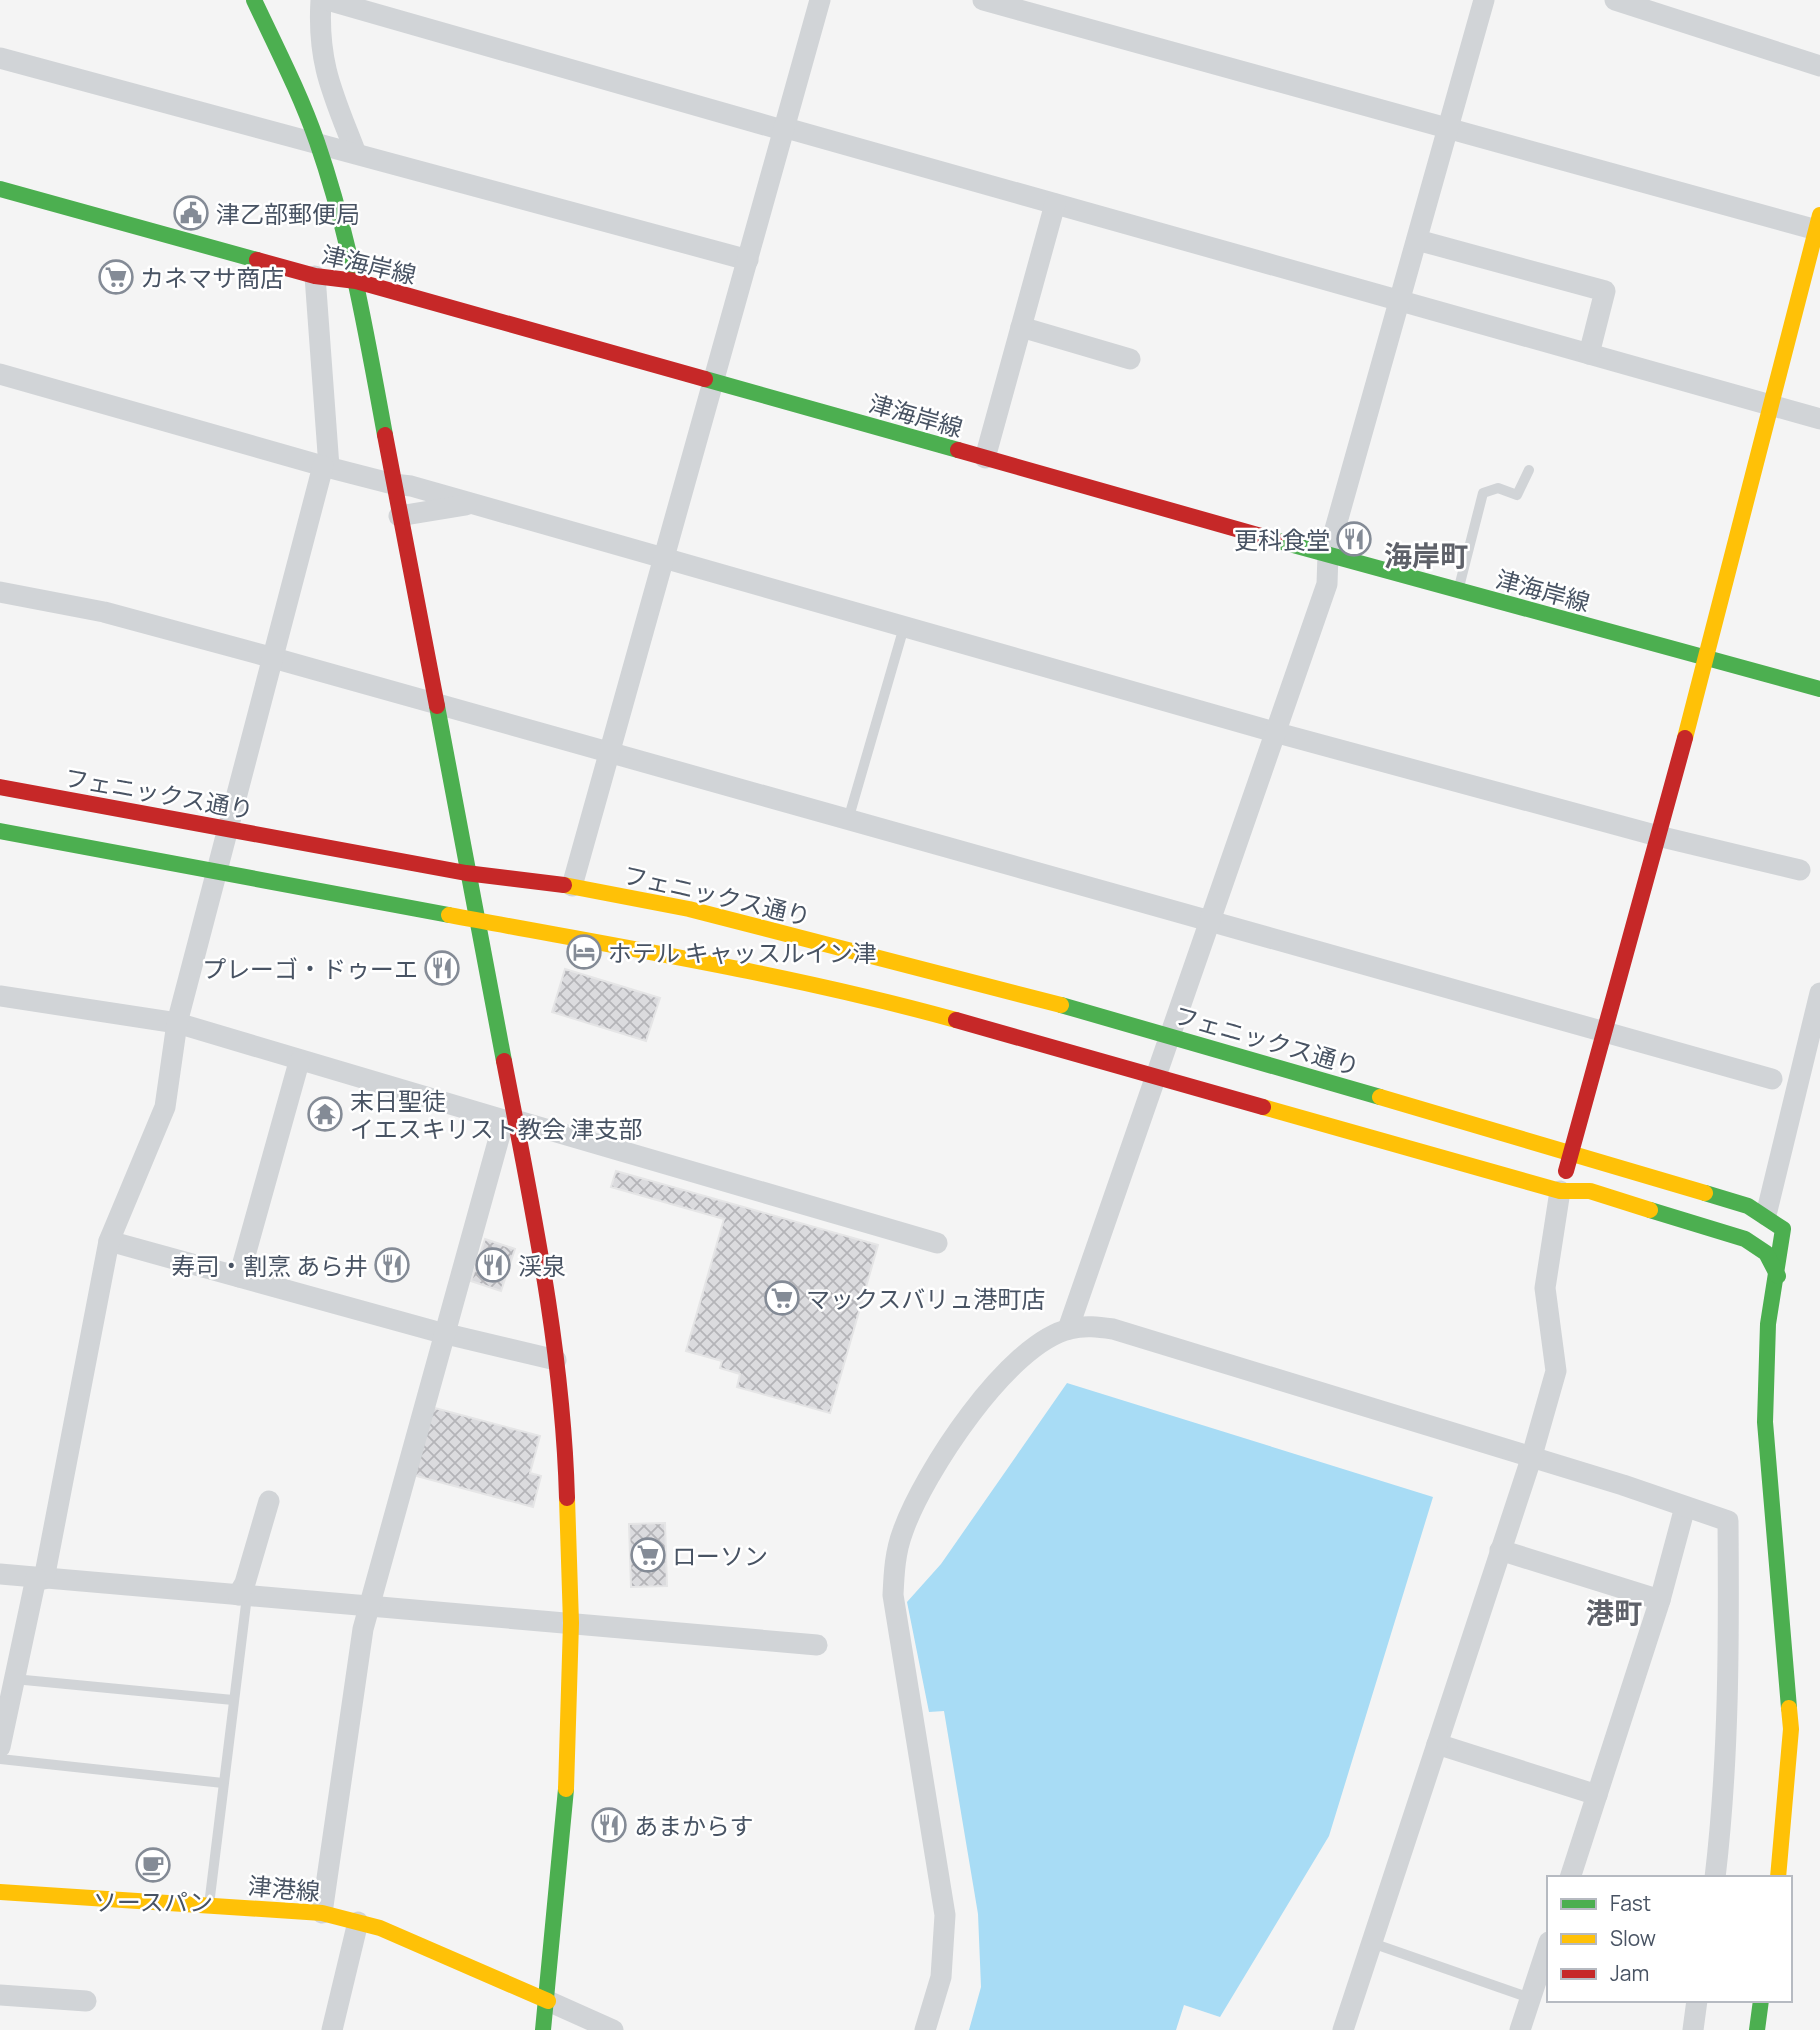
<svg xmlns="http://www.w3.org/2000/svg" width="1820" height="2030" viewBox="0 0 1820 2030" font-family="Manrope,'Noto Sans JP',sans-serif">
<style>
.water{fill:#a8dcf5}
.building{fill:url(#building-cross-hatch);stroke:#e5e5e6;stroke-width:2}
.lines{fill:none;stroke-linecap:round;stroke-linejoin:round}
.lane{stroke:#d1d4d7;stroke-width:10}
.street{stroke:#d1d4d7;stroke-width:21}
.fast{stroke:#4caf50;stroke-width:16}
.slow{stroke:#ffc107;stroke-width:16}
.jam{stroke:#c62828;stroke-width:16}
.labels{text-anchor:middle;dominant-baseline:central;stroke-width:5;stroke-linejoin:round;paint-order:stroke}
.poi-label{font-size:24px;fill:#485363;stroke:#fff;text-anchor:start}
.street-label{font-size:24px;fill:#485363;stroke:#fff}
.quarter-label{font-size:28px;font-weight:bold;fill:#5e6169;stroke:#fff}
</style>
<defs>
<pattern id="building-cross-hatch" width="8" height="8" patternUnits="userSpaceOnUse" patternTransform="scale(1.75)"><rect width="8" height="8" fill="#dbdbde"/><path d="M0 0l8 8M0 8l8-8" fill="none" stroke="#b4b4b8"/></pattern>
</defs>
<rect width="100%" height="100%" fill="#f4f4f4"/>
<!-- water -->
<path class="water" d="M1067,1383L1433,1497L1329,1836L1220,2017L1184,2005L1176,2030H969L981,1987L978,1914L944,1711L929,1712L907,1602L941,1564Z"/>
<!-- building -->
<g class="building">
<path d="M565,969L660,998L646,1041L552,1012Z"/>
<path d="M616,1171L878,1245L830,1413L737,1387L740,1374L720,1368L722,1361L686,1351L724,1219L611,1187Z"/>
<path d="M485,1239L515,1249L501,1291L471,1281Z"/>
<path d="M431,1407L540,1436L530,1473L541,1476L533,1507L413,1475Z"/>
<path d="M665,1523L667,1586L631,1587L629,1524Z"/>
</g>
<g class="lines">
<!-- lane -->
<g class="lane">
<path d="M1458,591L1483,493L1498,488L1517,495L1529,470"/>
<path d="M848,820L904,627"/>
<path d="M14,1679L233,1700"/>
<path d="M0,1759L223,1783"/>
<path d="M209,1905L247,1596"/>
<path d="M1372,1943L1530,1998"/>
</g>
<!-- street -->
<g class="street">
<path d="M321,0C317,63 333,94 355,151"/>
<path d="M327,0L786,131"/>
<path d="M983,0L1820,231"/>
<path d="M1615,0L1820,66"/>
<path d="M0,58L748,260"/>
<path d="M786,128L1820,419"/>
<path d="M1417,240L1605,291L1589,354"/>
<path d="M315,276L329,467"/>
<path d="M1021,327L1130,359"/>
<path d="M0,374L323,466L393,484L411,486L1274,732L1658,836L1800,870"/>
<path d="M985,458L1055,204"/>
<path d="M399,516L466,505"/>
<path d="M0,592L104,612L270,657L1772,1079"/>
<path d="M572,886L820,0"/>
<path d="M0,996L177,1023L504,1120H515L937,1243"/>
<path d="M1766,1215L1820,993"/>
<path d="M109,1241L438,1332L556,1360"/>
<path d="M239,1277L299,1062"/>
<path d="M1068,1329L1327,584L1328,554L1484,0"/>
<path d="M1500,1550L1660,1600"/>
<path d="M0,1574L817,1645"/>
<path d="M44,1579L109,1241L165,1107L177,1023L323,466"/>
<path d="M238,1595L245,1583L269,1501"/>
<path d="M1437,1744L1597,1795"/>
<path d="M0,1747L36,1578"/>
<path d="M1570,1878L1660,1600L1685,1507"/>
<path d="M322,1913L363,1629L504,1120"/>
<path d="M0,1995L86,2001"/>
<path d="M548,2001L613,2030"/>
<path d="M332,2030L358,1922"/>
<path d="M925,2030L941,1977L945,1915L893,1595C894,1573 895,1552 903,1531C923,1474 1008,1343 1070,1329C1084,1325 1099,1327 1113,1329L1623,1485L1728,1521C1729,1640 1729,1760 1715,1878"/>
<path d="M1343,2030L1531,1459L1556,1371L1545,1288L1560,1191"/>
<path d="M1520,2030L1549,1942"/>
<path d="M1693,2030L1697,2000"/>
</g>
<!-- fast -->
<g class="fast">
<path d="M254,0C276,47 300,93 317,142C350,237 367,337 385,435"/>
<path d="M0,189L257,260"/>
<path d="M705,379L958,450"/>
<path d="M1275,540L1820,689"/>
<path d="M437,706L504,1061"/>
<path d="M0,831L449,915"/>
<path d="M1061,1005L1380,1097"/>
<path d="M1705,1193L1748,1206L1783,1229L1768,1324L1765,1422L1789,1708"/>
<path d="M1650,1210L1745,1239L1766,1253L1778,1276"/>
<path d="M543,2030L566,1789"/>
<path d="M1757,2030L1761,2000"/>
</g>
<!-- slow -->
<g class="slow">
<path d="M1685,738L1820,215"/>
<path d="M564,885L689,909L1061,1005"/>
<path d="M449,915C619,947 790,974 956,1020"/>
<path d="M1380,1097L1705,1193"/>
<path d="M1263,1107L1560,1191H1590L1650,1210"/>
<path d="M566,1789L571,1623L567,1498"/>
<path d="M1778,1878L1791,1729L1789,1708"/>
<path d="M0,1892L322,1913L380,1928L548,2001"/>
</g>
<!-- jam -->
<g class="jam">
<path d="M257,260L315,276L356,281L705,379"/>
<path d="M385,435L437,706"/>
<path d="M958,450L1275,540"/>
<path d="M0,787L466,873L564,885"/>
<path d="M956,1020L1263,1107"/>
<path d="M504,1061C532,1206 563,1351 567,1498"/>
<path d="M1566,1171L1685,738"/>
</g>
</g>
<!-- icons -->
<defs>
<symbol id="civic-ring" viewBox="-11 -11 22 22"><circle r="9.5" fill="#fff" stroke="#848b96" stroke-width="1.5"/><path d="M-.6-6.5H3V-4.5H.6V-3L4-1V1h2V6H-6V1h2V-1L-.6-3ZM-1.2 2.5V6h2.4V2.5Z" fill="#848b96"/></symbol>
<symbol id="supermarket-ring" viewBox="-11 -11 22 22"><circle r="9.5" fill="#fff" stroke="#848b96" stroke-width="1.5"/><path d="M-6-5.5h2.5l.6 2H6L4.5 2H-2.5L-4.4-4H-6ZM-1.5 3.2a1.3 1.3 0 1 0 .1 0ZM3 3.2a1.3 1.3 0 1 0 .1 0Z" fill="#848b96"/></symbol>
<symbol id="restaurant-ring" viewBox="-11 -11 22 22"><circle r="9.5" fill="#fff" stroke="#848b96" stroke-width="1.5"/><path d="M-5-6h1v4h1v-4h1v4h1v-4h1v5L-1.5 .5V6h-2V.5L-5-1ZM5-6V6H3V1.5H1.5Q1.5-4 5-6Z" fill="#848b96"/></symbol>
<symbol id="hotel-ring" viewBox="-11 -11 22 22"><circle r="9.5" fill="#fff" stroke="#848b96" stroke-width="1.5"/><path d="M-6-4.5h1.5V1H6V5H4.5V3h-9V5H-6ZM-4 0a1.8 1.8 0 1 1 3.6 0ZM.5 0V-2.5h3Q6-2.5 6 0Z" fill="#848b96"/></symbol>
<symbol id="temple-ring" viewBox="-11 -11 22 22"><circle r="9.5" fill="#fff" stroke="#848b96" stroke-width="1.5"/><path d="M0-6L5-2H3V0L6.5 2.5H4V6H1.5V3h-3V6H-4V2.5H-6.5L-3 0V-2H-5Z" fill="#848b96"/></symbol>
<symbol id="cafe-ring" viewBox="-11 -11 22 22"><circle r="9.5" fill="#fff" stroke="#848b96" stroke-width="1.5"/><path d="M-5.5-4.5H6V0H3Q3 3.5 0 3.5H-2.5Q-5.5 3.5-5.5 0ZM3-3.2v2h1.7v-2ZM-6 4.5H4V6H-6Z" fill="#848b96"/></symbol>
</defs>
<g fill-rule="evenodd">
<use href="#civic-ring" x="172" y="194" width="38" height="38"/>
<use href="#supermarket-ring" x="97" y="258" width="38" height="38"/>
<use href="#restaurant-ring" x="1335" y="520" width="38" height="38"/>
<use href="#hotel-ring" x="565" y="933" width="38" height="38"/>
<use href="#restaurant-ring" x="423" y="949" width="38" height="38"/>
<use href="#temple-ring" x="306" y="1095" width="38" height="38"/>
<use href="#restaurant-ring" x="373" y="1246" width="38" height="38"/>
<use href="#restaurant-ring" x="474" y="1246" width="38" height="38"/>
<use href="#supermarket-ring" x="763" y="1279" width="38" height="38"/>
<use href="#supermarket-ring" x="629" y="1536" width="38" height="38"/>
<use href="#restaurant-ring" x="590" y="1806" width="38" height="38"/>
<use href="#cafe-ring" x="134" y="1846" width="38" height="38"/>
</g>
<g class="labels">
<!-- poi labels -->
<g class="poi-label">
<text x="216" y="213">津乙部郵便局</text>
<text x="140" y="277">カネマサ商店</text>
<text x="1330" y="539" text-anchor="end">更科食堂</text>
<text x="608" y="952">ホテル キャッスルイン津</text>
<text x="418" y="968" text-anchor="end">プレーゴ・ドゥーエ</text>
<text x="350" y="1100">末日聖徒<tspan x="350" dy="28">イエスキリスト教会 津支部</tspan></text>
<text x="368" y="1265" text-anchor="end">寿司・割烹 あら井</text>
<text x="518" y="1265">渓泉</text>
<text x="806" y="1298">マックスバリュ港町店</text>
<text x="672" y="1555">ローソン</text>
<text x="634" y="1825">あまからす</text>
<text x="153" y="1901" text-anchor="middle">ソースパン</text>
</g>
<!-- street labels -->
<g class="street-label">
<text transform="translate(369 264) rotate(13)">津海岸線</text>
<text transform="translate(916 415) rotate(16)">津海岸線</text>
<text transform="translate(1543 590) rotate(15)">津海岸線</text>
<text transform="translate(159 793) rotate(10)">フェニックス通り</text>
<text transform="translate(717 895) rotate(13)">フェニックス通り</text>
<text transform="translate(1267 1040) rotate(16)">フェニックス通り</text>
<text transform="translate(284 1888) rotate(5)">津港線</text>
</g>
<!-- quarter labels -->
<g class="quarter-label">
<text x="1426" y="555">海岸町</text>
<text x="1614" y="1612">港町</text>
</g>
</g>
<!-- legend -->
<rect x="1547" y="1876" width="245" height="126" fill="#ffffff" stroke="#b6bac1" stroke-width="2"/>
<rect x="1561" y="1899" width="35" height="10" fill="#4caf50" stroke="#b6bac1" stroke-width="2"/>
<text x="1610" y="1911" font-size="21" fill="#485363">Fast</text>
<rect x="1561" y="1934" width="35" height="10" fill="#ffc107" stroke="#b6bac1" stroke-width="2"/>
<text x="1610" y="1946" font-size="21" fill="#485363">Slow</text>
<rect x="1561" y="1969" width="35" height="10" fill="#c62828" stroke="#b6bac1" stroke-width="2"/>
<text x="1610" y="1981" font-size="21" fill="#485363">Jam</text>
</svg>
